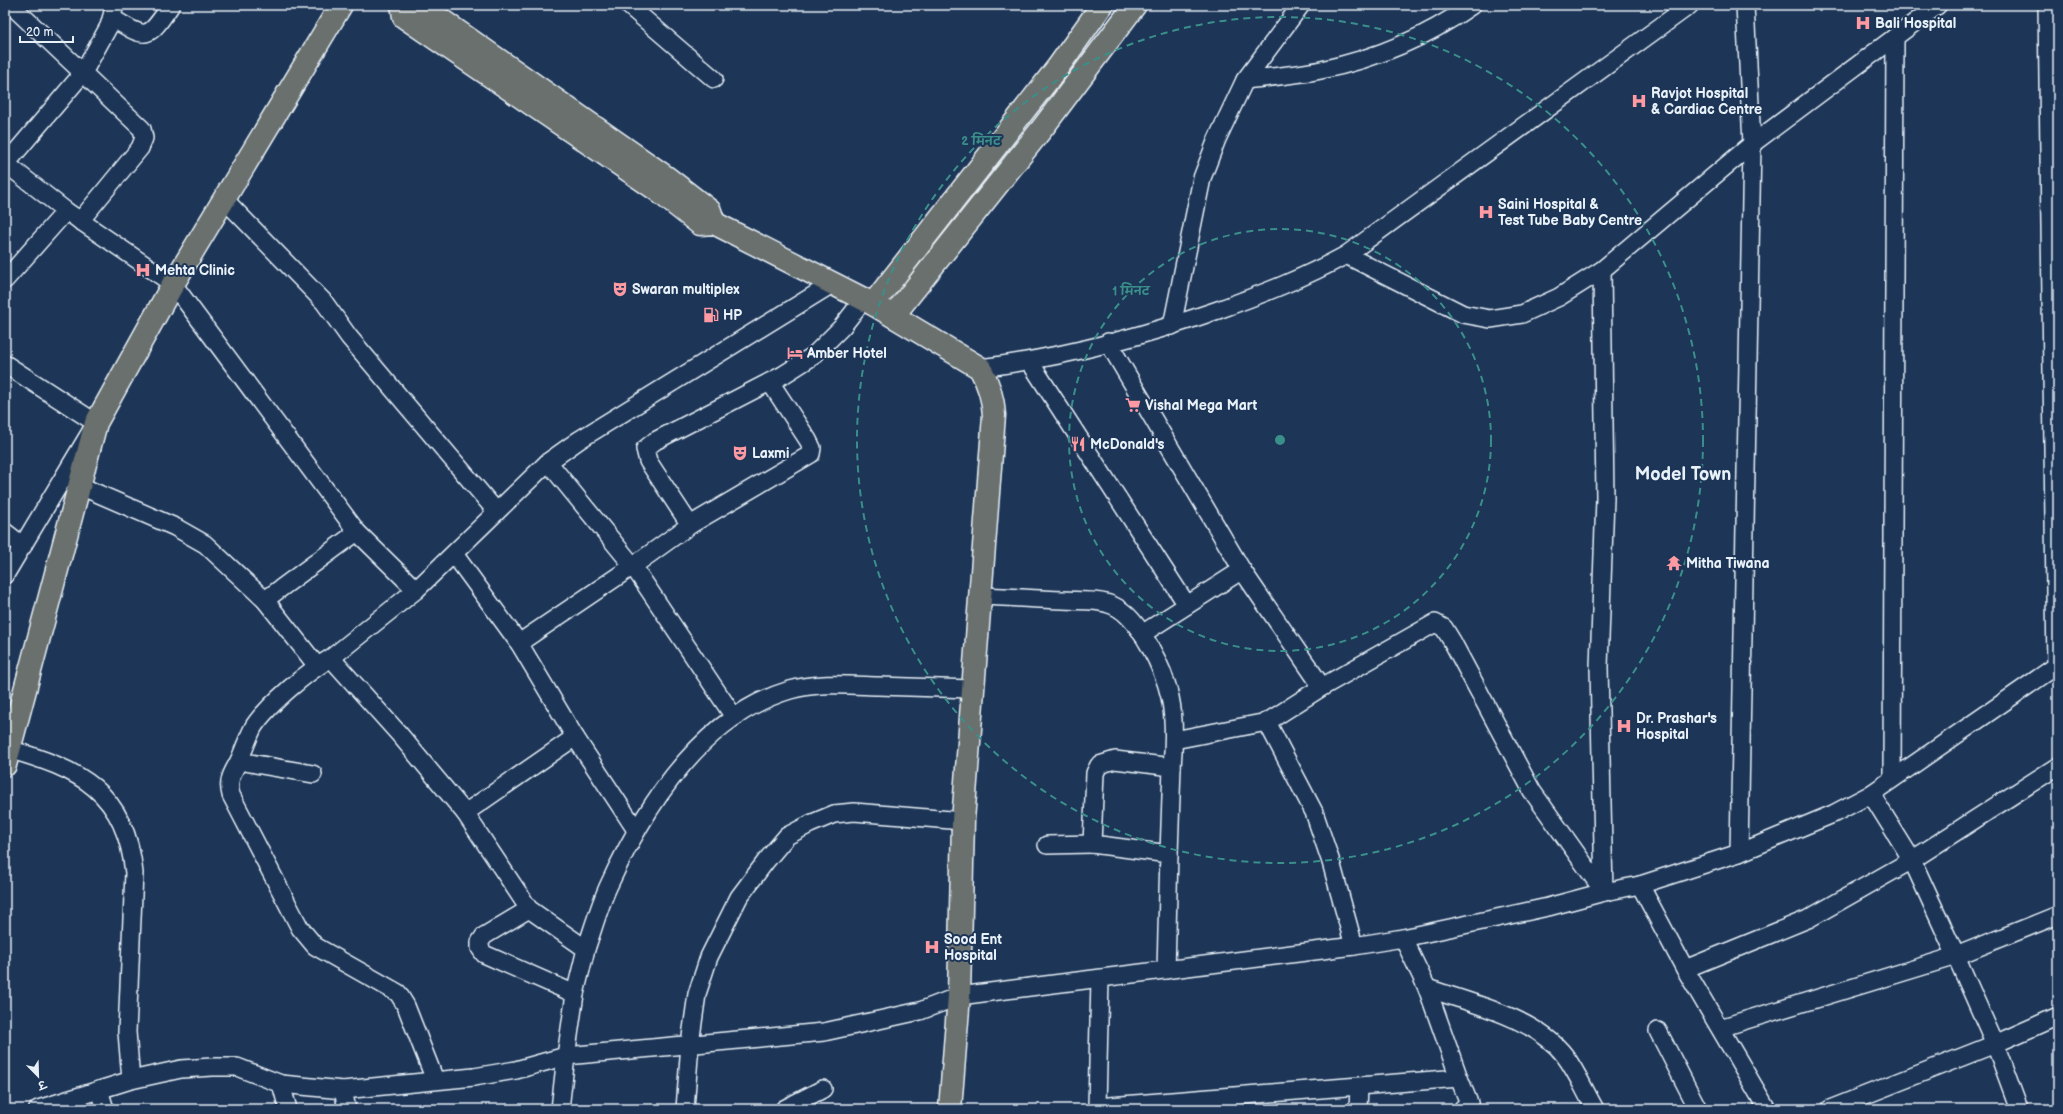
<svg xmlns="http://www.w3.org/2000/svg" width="2063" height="1114" viewBox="0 0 2063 1114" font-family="'Balsamiq Sans','Playpen Sans Deva',sans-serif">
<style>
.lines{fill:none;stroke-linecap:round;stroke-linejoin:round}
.minor-casing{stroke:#e8f1f8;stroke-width:20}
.major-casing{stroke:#e8f1f8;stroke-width:25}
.minor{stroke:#1d3557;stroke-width:17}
.major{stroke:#6b706d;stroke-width:22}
.ring{fill:none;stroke:#3a8f8a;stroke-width:2;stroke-dasharray:7 5}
.labels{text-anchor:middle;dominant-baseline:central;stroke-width:4;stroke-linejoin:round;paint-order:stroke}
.poi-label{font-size:14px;font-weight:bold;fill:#e8f1f8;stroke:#1d3557;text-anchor:start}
.district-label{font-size:18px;font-weight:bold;fill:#e8f1f8;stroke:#1d3557}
.centre{fill:#3a8f8a;stroke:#1d3557;stroke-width:2}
.ring-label{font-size:12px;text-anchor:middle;font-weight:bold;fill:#3a8f8a;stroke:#1d3557;stroke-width:4;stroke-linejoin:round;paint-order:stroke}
</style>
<rect width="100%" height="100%" fill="#1d3557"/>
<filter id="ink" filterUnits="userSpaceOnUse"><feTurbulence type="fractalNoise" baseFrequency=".025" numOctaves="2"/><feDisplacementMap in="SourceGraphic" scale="8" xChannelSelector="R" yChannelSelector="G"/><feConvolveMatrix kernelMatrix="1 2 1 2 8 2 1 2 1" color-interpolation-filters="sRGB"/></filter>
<g filter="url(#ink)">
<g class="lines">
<defs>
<g id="minor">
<path d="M628,5L714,79"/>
<path d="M112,18C148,40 147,40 171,5"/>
<path d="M1245,80C1270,77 1296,75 1321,70C1375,59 1427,37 1472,5"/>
<path d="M5,163L66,211L173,284L357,532L416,590"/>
<path d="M5,165L83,73L11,5"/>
<path d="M225,200L324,302L349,337L496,511"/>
<path d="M80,221L140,148L144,138L142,129L83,73L109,26L115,5"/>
<path d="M1346,255L1463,314L1490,319L1522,314L1559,297L1602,270L1752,144L1938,5"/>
<path d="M1602,270L1605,498L1599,667L1604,892"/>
<path d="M5,280L66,211"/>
<path d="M1172,326L1202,178L1217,139L1245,80L1301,5"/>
<path d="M1108,342L1242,570L1322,687"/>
<path d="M1030,362L1187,605"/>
<path d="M5,364L96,423L5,575"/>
<path d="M980,368C1061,358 1141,337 1218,310C1262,294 1304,278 1346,255L1690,5"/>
<path d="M548,462L579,440L832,284"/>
<path d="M78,485L175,527L205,544L265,600L317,666"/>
<path d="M690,525L811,454L812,448L808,440L770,382"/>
<path d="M5,532L23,546"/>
<path d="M454,554L519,643"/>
<path d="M980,596C1008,597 1035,599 1063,600C1079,601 1099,599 1114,606C1140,618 1164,670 1170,697C1175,720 1174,744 1172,767L1115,760L1099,765L1095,773L1092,844L1169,854L1166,970"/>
<path d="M265,600L357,532"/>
<path d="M1142,634L1242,570"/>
<path d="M331,658L400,735L465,813"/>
<path d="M1267,722L1314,812L1331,862L1354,946"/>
<path d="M575,737L465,813L529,909L586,949L575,994"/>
<path d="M1174,740L1267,722L1322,687L1435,623L1444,628L1452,641L1532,791L1604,892"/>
<path d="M8,749C79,769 126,791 134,873L127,1032L131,1080L38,1109"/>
<path d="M239,761C232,773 227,781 231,795L300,928L315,946L398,993L406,1006L435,1080"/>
<path d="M313,774L239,761C244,750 248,737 254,726C269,704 308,671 331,658L416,590L548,462L633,566L690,525L648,461L645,449L655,441L783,375L813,356L842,327L863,300"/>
<path d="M1892,779L1895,37"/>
<path d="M1871,794L1912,860L2058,766"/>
<path d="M636,830L575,737L519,643L633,566L734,717"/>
<path d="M1047,845L1092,844"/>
<path d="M1739,853L1752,144L1745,5"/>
<path d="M1169,854L1172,767"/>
<path d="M1640,885L1685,969"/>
<path d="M586,949C593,929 599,907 608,887C644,808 702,716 790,690C818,682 849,685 878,686C909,687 940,688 972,689"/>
<path d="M1427,988C1470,1003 1537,1018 1565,1056C1577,1072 1585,1092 1595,1109"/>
<path d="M1720,1028L1956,956L1912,860L1808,919L1685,969L1767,1109"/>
<path d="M1658,1031L1698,1109"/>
<path d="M1459,1078L1469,1103L1462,1109"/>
<path d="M131,1080L181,1069L212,1067H237L281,1084L343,1090L474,1077L516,1070L566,1056L575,994L484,954L480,948V942L484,936L529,909"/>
<path d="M281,1084L288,1109"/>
<path d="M99,1090L105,1109"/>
<path d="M343,1090L347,1109"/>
<path d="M1097,1107L1100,979"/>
<path d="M560,1109L566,1056L824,1032L920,1011L959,996L1354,946L1403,938L1548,907L1604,892L1640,885L1739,853L1833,814L1871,794L2056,666L2047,5"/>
<path d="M685,1109L690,1044L697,994L709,957L739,897L766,861L787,836L810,824L834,814L854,812L963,821"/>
<path d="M784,1109L823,1089"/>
<path d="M1097,1109V1107L1459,1078L1427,988L1403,938"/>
<path d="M1358,1109L1359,1087"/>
<path d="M1830,1109L1995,1044L2058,1016"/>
<path d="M2019,1109L1995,1044L1956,956L2058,915"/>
</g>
<g id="major">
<path d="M402,5L404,17L657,190L700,224L714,223L873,304L980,368C989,384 993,397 994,415L963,821L959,996L950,1109"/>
<path d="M420,5L666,177L710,211L714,223"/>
<path d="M873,304L1058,67L1102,5"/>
<path d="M893,316L1044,126L1135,5"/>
<path d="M5,765L96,423L173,284L341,5"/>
</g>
</defs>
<!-- minor casing -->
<use href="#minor" class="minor-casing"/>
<!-- major casing -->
<use href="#major" class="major-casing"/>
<!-- minor -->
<use href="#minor" class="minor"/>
<!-- major -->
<use href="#major" class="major"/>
</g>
</g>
<!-- distance rings -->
<g class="ring">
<circle cx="1280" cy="440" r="211"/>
<circle cx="1280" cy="440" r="423"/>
</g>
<!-- icons -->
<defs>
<symbol id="hospital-bare" viewBox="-9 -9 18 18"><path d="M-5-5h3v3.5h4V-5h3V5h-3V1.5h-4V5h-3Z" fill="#ff9aa2" stroke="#1d3557" stroke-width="2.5" paint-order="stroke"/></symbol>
<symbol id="theatre-bare" viewBox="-9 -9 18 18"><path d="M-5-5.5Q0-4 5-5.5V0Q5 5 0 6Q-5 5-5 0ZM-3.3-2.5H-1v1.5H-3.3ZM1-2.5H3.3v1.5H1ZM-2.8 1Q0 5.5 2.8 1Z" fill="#ff9aa2" stroke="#1d3557" stroke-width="2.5" paint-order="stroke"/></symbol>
<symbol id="fuel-bare" viewBox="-9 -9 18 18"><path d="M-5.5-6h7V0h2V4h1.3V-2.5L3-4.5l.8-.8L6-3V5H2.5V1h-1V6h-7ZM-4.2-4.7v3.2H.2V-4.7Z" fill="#ff9aa2" stroke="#1d3557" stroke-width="2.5" paint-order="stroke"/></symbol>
<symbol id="hotel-bare" viewBox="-9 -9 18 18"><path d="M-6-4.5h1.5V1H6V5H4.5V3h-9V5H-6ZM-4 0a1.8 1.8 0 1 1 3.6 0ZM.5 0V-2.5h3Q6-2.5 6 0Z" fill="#ff9aa2" stroke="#1d3557" stroke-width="2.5" paint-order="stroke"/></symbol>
<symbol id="supermarket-bare" viewBox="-9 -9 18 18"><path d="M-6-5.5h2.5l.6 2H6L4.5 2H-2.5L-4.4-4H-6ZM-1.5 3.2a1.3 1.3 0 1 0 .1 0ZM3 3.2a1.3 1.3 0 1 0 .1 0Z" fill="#ff9aa2" stroke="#1d3557" stroke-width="2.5" paint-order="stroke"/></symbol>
<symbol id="restaurant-bare" viewBox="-9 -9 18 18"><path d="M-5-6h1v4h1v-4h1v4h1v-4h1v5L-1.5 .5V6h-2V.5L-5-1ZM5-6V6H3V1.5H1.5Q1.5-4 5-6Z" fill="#ff9aa2" stroke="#1d3557" stroke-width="2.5" paint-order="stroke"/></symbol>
<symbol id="temple-bare" viewBox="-9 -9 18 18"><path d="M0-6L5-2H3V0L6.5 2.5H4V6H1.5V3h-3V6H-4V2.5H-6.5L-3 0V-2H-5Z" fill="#ff9aa2" stroke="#1d3557" stroke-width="2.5" paint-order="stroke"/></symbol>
</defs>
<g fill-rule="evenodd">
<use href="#hospital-bare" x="1852" y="12" width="22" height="22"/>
<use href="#hospital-bare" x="1628" y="90" width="22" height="22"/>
<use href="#hospital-bare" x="1475" y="201" width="22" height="22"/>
<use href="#hospital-bare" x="132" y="259" width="22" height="22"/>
<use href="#theatre-bare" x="609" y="278" width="22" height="22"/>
<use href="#fuel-bare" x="700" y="304" width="22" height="22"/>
<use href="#hotel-bare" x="784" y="342" width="22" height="22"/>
<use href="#supermarket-bare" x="1122" y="394" width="22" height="22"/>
<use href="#restaurant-bare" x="1067" y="433" width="22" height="22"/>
<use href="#theatre-bare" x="729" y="442" width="22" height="22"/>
<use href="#temple-bare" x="1663" y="552" width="22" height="22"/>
<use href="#hospital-bare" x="1613" y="715" width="22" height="22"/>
<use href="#hospital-bare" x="921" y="936" width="22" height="22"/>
</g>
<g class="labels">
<!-- poi labels -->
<g class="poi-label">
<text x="1875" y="23">Bali Hospital</text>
<text x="1651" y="93">Ravjot Hospital<tspan x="1651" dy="16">&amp; Cardiac Centre</tspan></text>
<text x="1498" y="204">Saini Hospital &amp;<tspan x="1498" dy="16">Test Tube Baby Centre</tspan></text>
<text x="155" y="270">Mehta Clinic</text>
<text x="632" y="289">Swaran multiplex</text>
<text x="723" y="315">HP</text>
<text x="807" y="353">Amber Hotel</text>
<text x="1145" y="405">Vishal Mega Mart</text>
<text x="1090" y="444">McDonald's</text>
<text x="752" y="453">Laxmi</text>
<text x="1686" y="563">Mitha Tiwana</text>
<text x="1636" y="718">Dr. Prashar's<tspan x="1636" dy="16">Hospital</tspan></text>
<text x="944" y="939">Sood Ent<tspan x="944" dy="16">Hospital</tspan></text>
</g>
<!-- district labels -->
<g class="district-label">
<text x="1683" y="474">Model Town</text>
</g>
</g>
<circle cx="1280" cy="440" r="6" class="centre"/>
<g class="ring-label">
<text x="981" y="145">2 मिनट</text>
<text x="1131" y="295">1 मिनट</text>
</g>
<!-- margin -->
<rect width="2063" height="1114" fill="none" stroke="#1d3557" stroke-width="20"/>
<rect x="10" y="10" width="2043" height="1094" fill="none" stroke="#e8f1f8" stroke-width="1.5" filter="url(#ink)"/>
<!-- north arrow -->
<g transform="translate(38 1076) rotate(157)" stroke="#1d3557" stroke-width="3" paint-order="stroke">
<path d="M0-3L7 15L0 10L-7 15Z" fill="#e8f1f8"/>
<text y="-6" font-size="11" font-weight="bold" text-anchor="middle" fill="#e8f1f8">उ</text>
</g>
<!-- scale -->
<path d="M20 36v6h53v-6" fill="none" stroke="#e8f1f8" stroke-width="2"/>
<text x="26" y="36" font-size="12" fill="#e8f1f8" stroke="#1d3557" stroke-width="3" paint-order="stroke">20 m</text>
</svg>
